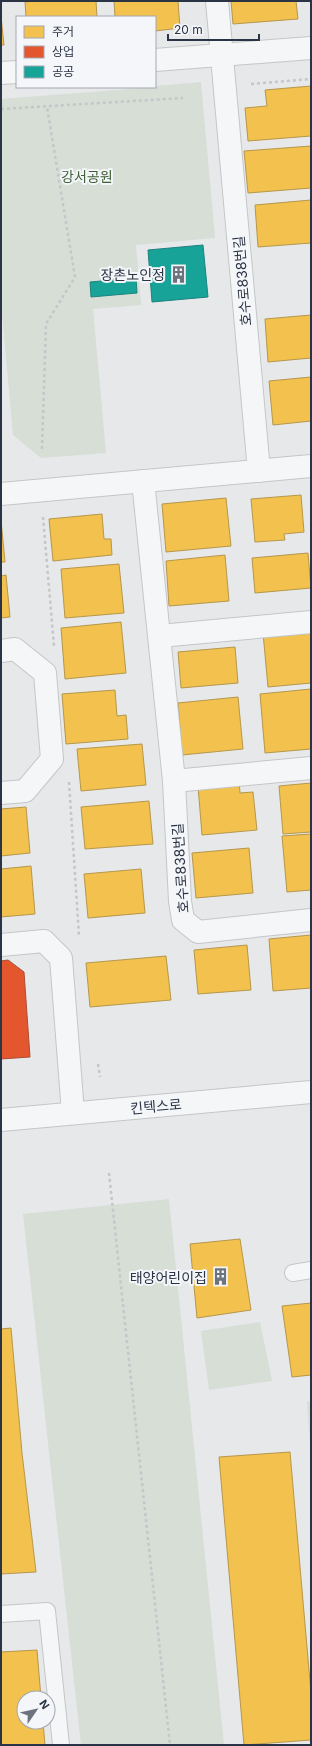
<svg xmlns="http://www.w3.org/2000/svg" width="312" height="1746" viewBox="0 0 312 1746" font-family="Inter,'Noto Sans KR',sans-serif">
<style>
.green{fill:#d6ded6}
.homes{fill:#f2c14e;stroke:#b6974b}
.shops{fill:#e4572e;stroke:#ac4c35}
.public{fill:#17a398;stroke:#1d827f}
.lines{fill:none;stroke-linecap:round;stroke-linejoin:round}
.service-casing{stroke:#c4c6c8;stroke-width:18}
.minor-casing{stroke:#c4c6c8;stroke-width:24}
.tertiary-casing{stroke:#c4c6c8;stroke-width:24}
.path{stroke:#c5c6ca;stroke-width:2.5;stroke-dasharray:3 3;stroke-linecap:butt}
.service{stroke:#f5f6f7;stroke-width:16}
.minor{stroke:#f5f6f7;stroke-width:22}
.tertiary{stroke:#f5f6f7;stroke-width:22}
.labels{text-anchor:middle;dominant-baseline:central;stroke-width:4;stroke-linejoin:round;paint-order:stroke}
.park-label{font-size:14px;fill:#3f6138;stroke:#f4f6f9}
.poi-label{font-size:14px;fill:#2b3445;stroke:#f4f6f9;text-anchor:end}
.street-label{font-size:14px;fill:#2b3445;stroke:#f4f6f9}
</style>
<rect width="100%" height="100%" fill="#e6e8ea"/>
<!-- green -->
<g class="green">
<path d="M201,82L215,238L136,245L141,305L93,309L106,453L41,458L13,435L1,303V99L155,87V86Z"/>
<path d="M169,1199L224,1745H81L23,1214Z"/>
<path d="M260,1322L272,1381L209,1390L201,1331Z"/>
<path d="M311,1401V1458L307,1402Z"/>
</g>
<!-- homes -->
<g class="homes">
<path d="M36,1H96L97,17H26L25,2Z"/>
<path d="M114,1H178L180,28L155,31V17H115Z"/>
<path d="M231,1H296L298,19L233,24Z"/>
<path d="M1,16L4,45H1Z"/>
<path d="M311,86V136L248,141L245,108L267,106L265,90Z"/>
<path d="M311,146V188L248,193L244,151Z"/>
<path d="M311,200V243L258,247L255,205Z"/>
<path d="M311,315V358L268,362L265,319Z"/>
<path d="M311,377V421L273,425L269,381Z"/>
<path d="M301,495L304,532L284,534L285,540L255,542L251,499Z"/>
<path d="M226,498L231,546L166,552L162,504Z"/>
<path d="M102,514L104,539H111L112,555L53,561L49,519Z"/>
<path d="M1,520L5,562H1Z"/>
<path d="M308,553L311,588L255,593L252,558Z"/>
<path d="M225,555L229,601L169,606L166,561Z"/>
<path d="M119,564L124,613L65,618L61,569Z"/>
<path d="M6,575L10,617L1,618V576Z"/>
<path d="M121,622L126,673L65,679L61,628Z"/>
<path d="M311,629V683L268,687L263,633Z"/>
<path d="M235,647L238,683L181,688L178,652Z"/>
<path d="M311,689V749L265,753L260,694Z"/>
<path d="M115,690L117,716L126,715L128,739L66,744L62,694Z"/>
<path d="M238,697L243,749L182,755L178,703Z"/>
<path d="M142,744L146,785L81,791L77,749Z"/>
<path d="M239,779L240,793L253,792L257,830L202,835L198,786Z"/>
<path d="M311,783V832L283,834L279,786Z"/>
<path d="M149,801L153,844L85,849L81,807Z"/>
<path d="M26,807L30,853L1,856V809Z"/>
<path d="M311,834V890L287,892L282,836Z"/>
<path d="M249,848L253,893L196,898L192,853Z"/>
<path d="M31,866L35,914L1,917V869Z"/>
<path d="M141,869L145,913L88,918L84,874Z"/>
<path d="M311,935V988L273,991L269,939Z"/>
<path d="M247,945L251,990L198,994L194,950Z"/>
<path d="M166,956L171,1000L90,1007L86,963Z"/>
<path d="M240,1239L251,1310L197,1318L190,1244Z"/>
<path d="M311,1303V1375L292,1377L282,1306Z"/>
<path d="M11,1328L22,1453L36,1572L1,1574V1329Z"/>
<path d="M290,1452L311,1693V1740L244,1745L219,1457Z"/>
<path d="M37,1650L41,1698H24V1722H43L45,1745H1V1652Z"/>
</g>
<!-- shops -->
<path class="shops" d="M8,960L24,972L30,1057L1,1059V961Z"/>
<!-- public -->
<g class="public">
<path d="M203,245L208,297L152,302L148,250Z"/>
<path d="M136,278L137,293L91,297L90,282Z"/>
</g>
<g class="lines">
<defs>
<g id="service">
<path d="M293,1273L311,1270"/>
<path d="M1,1614L47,1611L61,1745"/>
</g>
<g id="minor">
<path d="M217,1L259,471"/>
<path d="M155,60L311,48"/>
<path d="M1,73L17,72"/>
<path d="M143,481L174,781L180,901L183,920L198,932L311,920"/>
<path d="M1,494L311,466"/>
<path d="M160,636L311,622"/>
<path d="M1,651L15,649L45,673L52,759L25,791L1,793"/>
<path d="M174,781L311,768"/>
<path d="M1,945L44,941L61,958L73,1113"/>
</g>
<path id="tertiary" d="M1,1120L311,1092"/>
</defs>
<!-- service casing -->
<use href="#service" class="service-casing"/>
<!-- minor casing -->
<use href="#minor" class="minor-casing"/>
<!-- tertiary casing -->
<use href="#tertiary" class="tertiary-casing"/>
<!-- path -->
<g class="path">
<path d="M251,84L311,79"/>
<path d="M1,109L183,98"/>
<path d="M42,449L46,324L75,277L47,107"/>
<path d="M43,517L54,646"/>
<path d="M69,782L79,936"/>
<path d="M98,1064L100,1077"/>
<path d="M109,1173L170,1745"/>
</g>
<!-- service -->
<use href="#service" class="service"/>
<!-- minor -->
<use href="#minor" class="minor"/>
<!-- tertiary -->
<use href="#tertiary" class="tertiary"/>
</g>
<!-- icons -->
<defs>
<symbol id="building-bare" viewBox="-9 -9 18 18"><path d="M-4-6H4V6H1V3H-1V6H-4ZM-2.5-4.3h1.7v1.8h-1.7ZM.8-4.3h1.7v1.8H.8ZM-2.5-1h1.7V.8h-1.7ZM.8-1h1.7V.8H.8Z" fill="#6c737f" stroke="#f4f6f9" stroke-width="2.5" paint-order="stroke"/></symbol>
</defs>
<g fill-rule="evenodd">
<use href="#building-bare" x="166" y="262" width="25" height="25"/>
<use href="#building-bare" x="208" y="1264" width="25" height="25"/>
</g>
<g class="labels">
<!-- park labels -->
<g class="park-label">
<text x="87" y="176">강서공원</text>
</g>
<!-- poi labels -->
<g class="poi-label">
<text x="165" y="274">장촌노인정</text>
<text x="207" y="1277">태양어린이집</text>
</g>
<!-- street labels -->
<g class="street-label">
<text transform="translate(242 281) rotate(-95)">호수로838번길</text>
<text transform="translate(180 868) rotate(-94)">호수로838번길</text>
<text transform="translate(156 1106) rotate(-5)">킨텍스로</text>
</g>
</g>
<!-- border -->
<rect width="312" height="1746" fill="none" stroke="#2b3445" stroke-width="4"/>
<!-- legend -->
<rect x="16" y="16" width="140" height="72" fill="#f4f6f9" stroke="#a4a8b1"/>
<rect x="24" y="26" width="20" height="12" fill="#f2c14e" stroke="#a4a8b1"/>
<text x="52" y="36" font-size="12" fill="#2b3445">주거</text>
<rect x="24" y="46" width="20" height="12" fill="#e4572e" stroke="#a4a8b1"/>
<text x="52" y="56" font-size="12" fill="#2b3445">상업</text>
<rect x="24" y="66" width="20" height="12" fill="#17a398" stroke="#a4a8b1"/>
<text x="52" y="76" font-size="12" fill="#2b3445">공공</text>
<!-- north arrow -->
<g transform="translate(36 1710) rotate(56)"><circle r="19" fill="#f4f6f9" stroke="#a4a8b1"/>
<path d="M0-3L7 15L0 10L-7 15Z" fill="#6c737f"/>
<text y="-6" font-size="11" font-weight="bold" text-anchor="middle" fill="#2b3445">N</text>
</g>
<!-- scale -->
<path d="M168 34v6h91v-6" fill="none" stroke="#2b3445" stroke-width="2"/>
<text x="174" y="34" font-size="12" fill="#2b3445" stroke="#f4f6f9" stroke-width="3" paint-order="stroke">20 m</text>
</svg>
